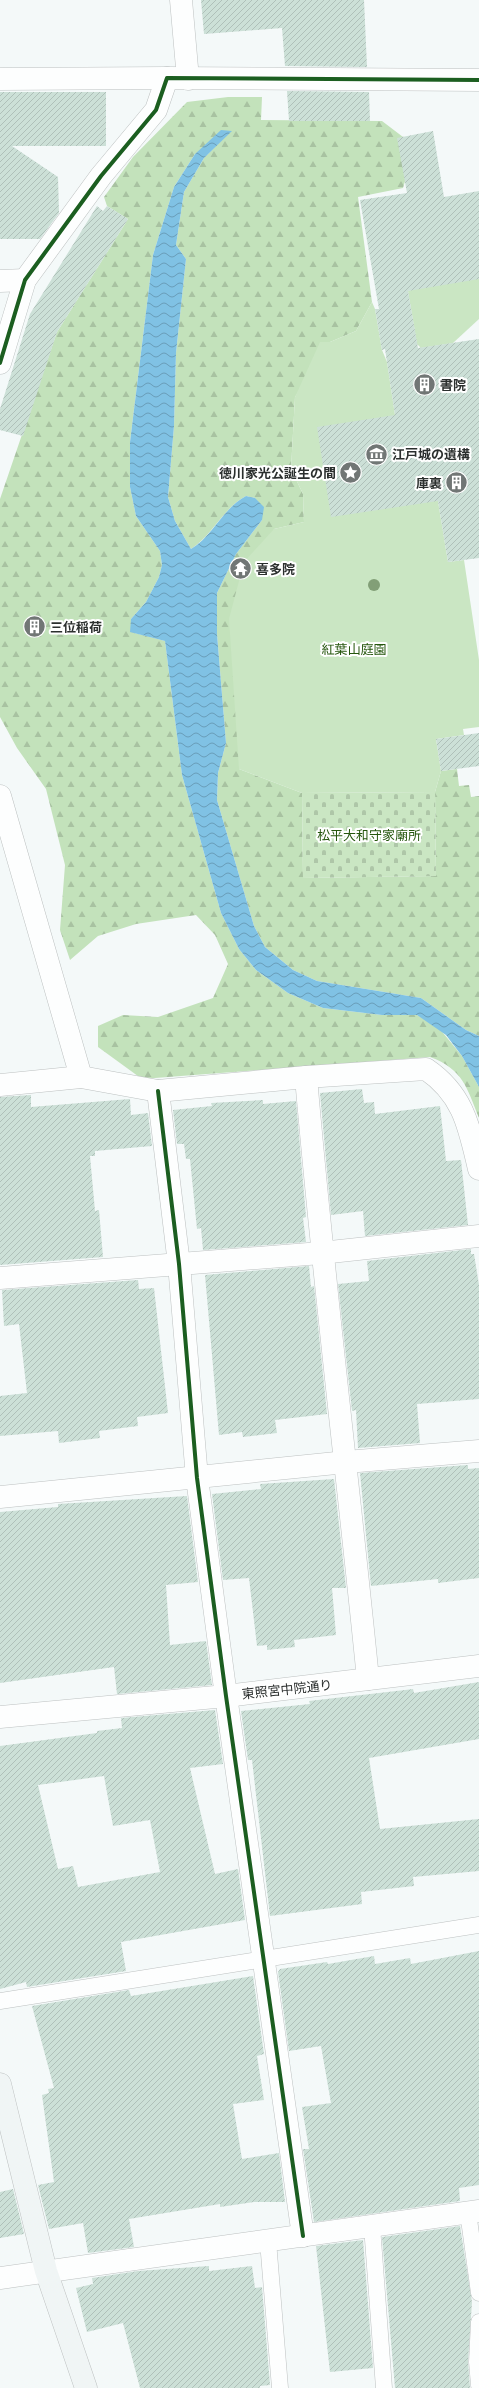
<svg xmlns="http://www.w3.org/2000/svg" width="479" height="2388" viewBox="0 0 479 2388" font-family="Cabin,'Noto Sans JP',sans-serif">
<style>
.forest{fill:url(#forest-firs)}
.cemetery{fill:url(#cemetery-stones)}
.garden{fill:#cae6c3}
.water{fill:url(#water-waves)}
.building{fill:url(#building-hatch);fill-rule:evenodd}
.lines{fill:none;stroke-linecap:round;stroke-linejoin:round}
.lane-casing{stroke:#bdc1c1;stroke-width:17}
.street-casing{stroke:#bdc1c1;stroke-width:23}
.secondary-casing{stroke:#bdc1c1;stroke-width:23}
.lane{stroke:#fdfefe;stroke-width:16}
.street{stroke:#fdfefe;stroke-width:22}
.secondary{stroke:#f0f5f5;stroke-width:22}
.cycleway-casing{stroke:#fff;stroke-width:6}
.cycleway{stroke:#1b5e20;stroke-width:4}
.tree{fill:#829f77}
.labels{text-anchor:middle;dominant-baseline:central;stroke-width:4;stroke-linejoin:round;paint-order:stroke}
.poi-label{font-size:13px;font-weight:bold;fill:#2b2f2e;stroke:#fff;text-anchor:start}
.park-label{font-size:13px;fill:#25560d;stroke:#fff}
.street-label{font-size:13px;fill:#2b2f2e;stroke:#fff}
</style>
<defs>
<pattern id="forest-firs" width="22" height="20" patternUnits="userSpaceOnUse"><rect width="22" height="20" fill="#c3e2bb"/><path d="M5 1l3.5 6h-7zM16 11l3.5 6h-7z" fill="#a8c2a1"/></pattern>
<pattern id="cemetery-stones" width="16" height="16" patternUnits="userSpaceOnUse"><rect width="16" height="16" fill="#cae6c3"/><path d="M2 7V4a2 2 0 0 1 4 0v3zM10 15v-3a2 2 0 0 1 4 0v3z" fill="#aec6a8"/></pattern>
<pattern id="water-waves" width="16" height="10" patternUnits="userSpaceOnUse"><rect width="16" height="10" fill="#80c2e4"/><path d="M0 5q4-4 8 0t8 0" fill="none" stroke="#699eb9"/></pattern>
<pattern id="building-hatch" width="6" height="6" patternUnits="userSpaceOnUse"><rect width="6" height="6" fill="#cce0d7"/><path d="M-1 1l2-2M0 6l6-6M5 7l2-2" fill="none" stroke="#afc0b9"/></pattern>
</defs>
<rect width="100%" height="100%" fill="#f4f9f9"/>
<!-- forest -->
<path class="forest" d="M228,97H262L261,120L382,121L407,140L409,168L403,188L358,197L372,302L356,331L330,342L295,397L291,469L303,494L304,522L274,529L239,769L302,793L303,878L436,876L435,792L441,771L457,769L459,786L469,785L471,797L479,796V1036L466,1030L421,998L317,981L293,970L265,947L254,926L217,800L218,773L226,743L217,634V593L236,554L262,520L255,498L246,496C223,508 213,535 191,549L175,521L168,497L174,426L176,353L186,259L176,245L184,192L204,158L231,131L195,154L174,187L153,255L130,442V487L136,516L160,551L162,565L159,577L146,602L131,619V632L165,641L182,775L221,913L239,949L256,970L288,993L323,1008L382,1015H417L439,1028L462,1056L479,1087V1118C467,1088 463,1069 430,1057L142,1079L98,1047V1026L123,1015L158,1017L213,998L228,964L215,935L196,915L136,924L98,936L70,960L60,930L65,865L46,789L17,748L0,717V499L57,332L128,219L107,206L104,197L133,157L187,102Z"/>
<!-- cemetery -->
<path class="cemetery" d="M435,792L436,876L303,878L302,793Z"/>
<!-- garden -->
<g class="garden">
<path d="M479,263V319L453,343L421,348L417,344L408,291Z"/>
<path d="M372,302L375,309L382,350L387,362L395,415L438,501L448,562L464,560L479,660V727L463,729L464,735L436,739L441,771L435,792L302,793L239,769L229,619L244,562L274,529L304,522L303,494L291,469L295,397L320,342H330L356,331Z"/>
</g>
<!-- water -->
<path class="water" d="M221,130L232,131L204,158L184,192L176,245L186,259L176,353L174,426L168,497L175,521L191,549C213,536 223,508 246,496L255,498L264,507L262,520L236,554L217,593V634L226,743L218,773L217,800L254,926L265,947L293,970L317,981L421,998L466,1030L479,1036V1087L462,1056L446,1035L417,1015H382L323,1008L288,993L256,970L239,949L221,913L182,775L165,641L130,632L131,619L146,602L159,577L162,565L160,551L136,516L130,487V442L153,255L174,187L195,154Z"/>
<!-- building -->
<g class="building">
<path d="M201,0H364L367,67L285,66L282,28L204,34Z"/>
<path d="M287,91L369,92L370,121H289Z"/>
<path d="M0,92H106V146H12L58,177L59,213L40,239H0Z"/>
<path d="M433,131L444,197L479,191V279L408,291L418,348L479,339V558L448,562L438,501L331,517L317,427L395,415L385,349L382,350L375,309H379L360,200L407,193L397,138Z"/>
<path d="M97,206L103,211L107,206L128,219L57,332L23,436L0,430V409L30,314Z"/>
<path d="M479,733V766L441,771L436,739Z"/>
<path d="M362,1089L364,1103L374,1102L375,1114L440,1106L446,1161L461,1160L468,1225L365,1236L363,1211L331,1215L320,1093Z"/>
<path d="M31,1095V1107L130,1099L131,1115L148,1113L152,1146L95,1151V1156H90L95,1211L99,1210L103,1257L0,1265V1097Z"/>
<path d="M263,1100V1104L296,1101L306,1217L303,1218L306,1242L203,1250L201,1228L197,1229L190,1159H186L184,1144H177L173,1110L212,1106L211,1103Z"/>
<path d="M471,1249V1254H474L479,1285V1399L417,1404L420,1443L358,1448L356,1410L352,1411L338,1284L369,1281L367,1261Z"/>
<path d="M309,1266L311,1287L314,1286L327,1414L275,1420L277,1433L243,1437L242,1432L219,1435L205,1275Z"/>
<path d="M138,1280L139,1289L154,1288L168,1413L137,1417L138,1426L99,1431L100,1438L59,1443L58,1431L0,1436V1396L27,1393L19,1324L4,1326L2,1290Z"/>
<path d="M468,1465V1469L479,1468V1578L438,1583V1579L371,1586L360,1473Z"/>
<path d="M334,1479L346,1588H332L336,1635L294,1640L295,1647L267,1650V1645L257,1646L249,1578L223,1580L212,1494L261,1489L260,1484Z"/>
<path d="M187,1496L198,1582L166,1585L170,1645L206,1641L212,1685L117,1694L114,1667L0,1683V1512L58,1507V1504Z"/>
<path d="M479,1682V1739L369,1758L380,1829L479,1819V1871L413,1877L414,1886L361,1892L362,1904L270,1916L252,1760H248L241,1711L310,1704L309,1701L405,1690L413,1689L414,1693Z"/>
<path d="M215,1710L223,1764L190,1768L215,1874L238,1869L245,1920L121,1942L126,1971L27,1987L26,1982L0,1989V1746L97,1733V1731L122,1728L121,1718ZM104,1776L113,1826L150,1820L160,1872L78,1887L73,1866L58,1869L38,1785Z"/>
<path d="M479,1951V2185L459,2188L460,2201L314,2222L303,2149H309L302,2107L331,2103L321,2046L289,2051L278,1972L280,1969L327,1962L328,1964L374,1956L375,1964L410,1958L411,1964Z"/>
<path d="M253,1976L264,2054L257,2056L264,2100L233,2104L242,2159L279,2153L285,2202H254L220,2207V2204L129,2219L134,2247L88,2253L83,2223L49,2229L38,2185L54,2182L42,2095L49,2093L48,2089L54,2088L32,2006L129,1990L131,1996Z"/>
<path d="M13,2189L24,2234L0,2238V2192Z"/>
<path d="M460,2226L472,2302L468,2362L470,2388H395L382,2237Z"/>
<path d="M363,2240L373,2368L330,2372L316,2246Z"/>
<path d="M209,2266V2271L252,2266L255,2288L262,2287L270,2385L260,2386V2388H140L123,2323L87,2332L76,2288L93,2284L92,2278L138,2271Z"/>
</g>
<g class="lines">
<defs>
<g id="lane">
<path d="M0,2001L479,1925"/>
<path d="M468,2212L479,2293"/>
<path d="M372,2226L384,2388"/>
<path d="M268,2241L280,2388"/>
<path d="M479,2322L477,2362L479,2385"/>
</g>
<g id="street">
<path d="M181,0L188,79"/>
<path d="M0,79L167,78"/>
<path d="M0,281L25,280"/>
<path d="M0,363L25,280L101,176L156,110L167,78L479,80"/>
<path d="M0,796L81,1077"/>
<path d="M306,1077C323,1278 348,1478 368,1679"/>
<path d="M0,1085L81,1077L158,1091L306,1077L426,1069C464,1095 469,1127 479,1169"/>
<path d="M158,1091L179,1264L197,1478L226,1696L303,2236"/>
<path d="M0,1278L321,1253L479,1236"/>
<path d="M0,1497L346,1462L479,1451"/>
<path d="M0,1717L226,1696L479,1666"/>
<path d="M0,2278L479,2211"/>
</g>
<path id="secondary" d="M0,2084L46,2271L86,2388"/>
</defs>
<!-- lane casing -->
<use href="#lane" class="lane-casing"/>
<!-- street casing -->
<use href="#street" class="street-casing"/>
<!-- secondary casing -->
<use href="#secondary" class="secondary-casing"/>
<!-- lane -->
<use href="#lane" class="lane"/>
<!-- street -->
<use href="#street" class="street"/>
<!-- secondary -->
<use href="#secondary" class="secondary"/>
<defs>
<g id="cycleway">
<path d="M0,363L25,280L101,176L156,110L167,78L479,80"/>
<path d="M158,1091L179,1264L197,1478L226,1696L303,2236"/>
</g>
</defs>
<!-- cycleway casing -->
<use href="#cycleway" class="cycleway-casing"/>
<!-- cycleway -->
<use href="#cycleway" class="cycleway"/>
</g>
<!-- trees -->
<circle class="tree" cx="374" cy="585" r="6"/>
<!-- icons -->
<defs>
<symbol id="building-disc" viewBox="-11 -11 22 22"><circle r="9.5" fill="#717675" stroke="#fff"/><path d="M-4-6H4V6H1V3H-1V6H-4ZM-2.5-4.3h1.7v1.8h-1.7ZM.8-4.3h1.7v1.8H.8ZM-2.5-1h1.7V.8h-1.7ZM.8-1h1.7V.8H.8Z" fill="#fff"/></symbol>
<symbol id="museum-disc" viewBox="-11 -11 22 22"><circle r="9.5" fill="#717675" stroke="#fff"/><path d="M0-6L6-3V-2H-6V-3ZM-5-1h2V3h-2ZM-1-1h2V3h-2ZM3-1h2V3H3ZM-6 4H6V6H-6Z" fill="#fff"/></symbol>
<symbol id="sight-disc" viewBox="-11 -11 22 22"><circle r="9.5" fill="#717675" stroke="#fff"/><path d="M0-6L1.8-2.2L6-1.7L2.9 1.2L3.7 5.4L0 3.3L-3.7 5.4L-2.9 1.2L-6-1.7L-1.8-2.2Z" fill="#fff"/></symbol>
<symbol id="temple-disc" viewBox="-11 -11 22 22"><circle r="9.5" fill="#717675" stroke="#fff"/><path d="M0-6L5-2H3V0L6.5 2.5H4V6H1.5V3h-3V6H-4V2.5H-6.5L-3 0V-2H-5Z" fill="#fff"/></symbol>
</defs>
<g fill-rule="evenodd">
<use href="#building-disc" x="412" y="372" width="25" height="25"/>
<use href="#museum-disc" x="364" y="442" width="25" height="25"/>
<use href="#sight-disc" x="338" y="460" width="25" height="25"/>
<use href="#building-disc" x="444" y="470" width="25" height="25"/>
<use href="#temple-disc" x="228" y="556" width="25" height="25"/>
<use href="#building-disc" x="22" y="614" width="25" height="25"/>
</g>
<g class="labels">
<!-- poi labels -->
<g class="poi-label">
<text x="440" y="385">書院</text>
<text x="392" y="454">江戸城の遺構</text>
<text x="336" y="473" text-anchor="end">徳川家光公誕生の間</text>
<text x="442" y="483" text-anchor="end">庫裏</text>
<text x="256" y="569">喜多院</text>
<text x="50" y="627">三位稲荷</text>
</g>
<!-- park labels -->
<g class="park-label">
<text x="354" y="649">紅葉山庭園</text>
<text x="369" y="835">松平大和守家廟所</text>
</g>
<!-- street labels -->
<g class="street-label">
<text transform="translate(287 1689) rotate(-6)">東照宮中院通り</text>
</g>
</g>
</svg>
